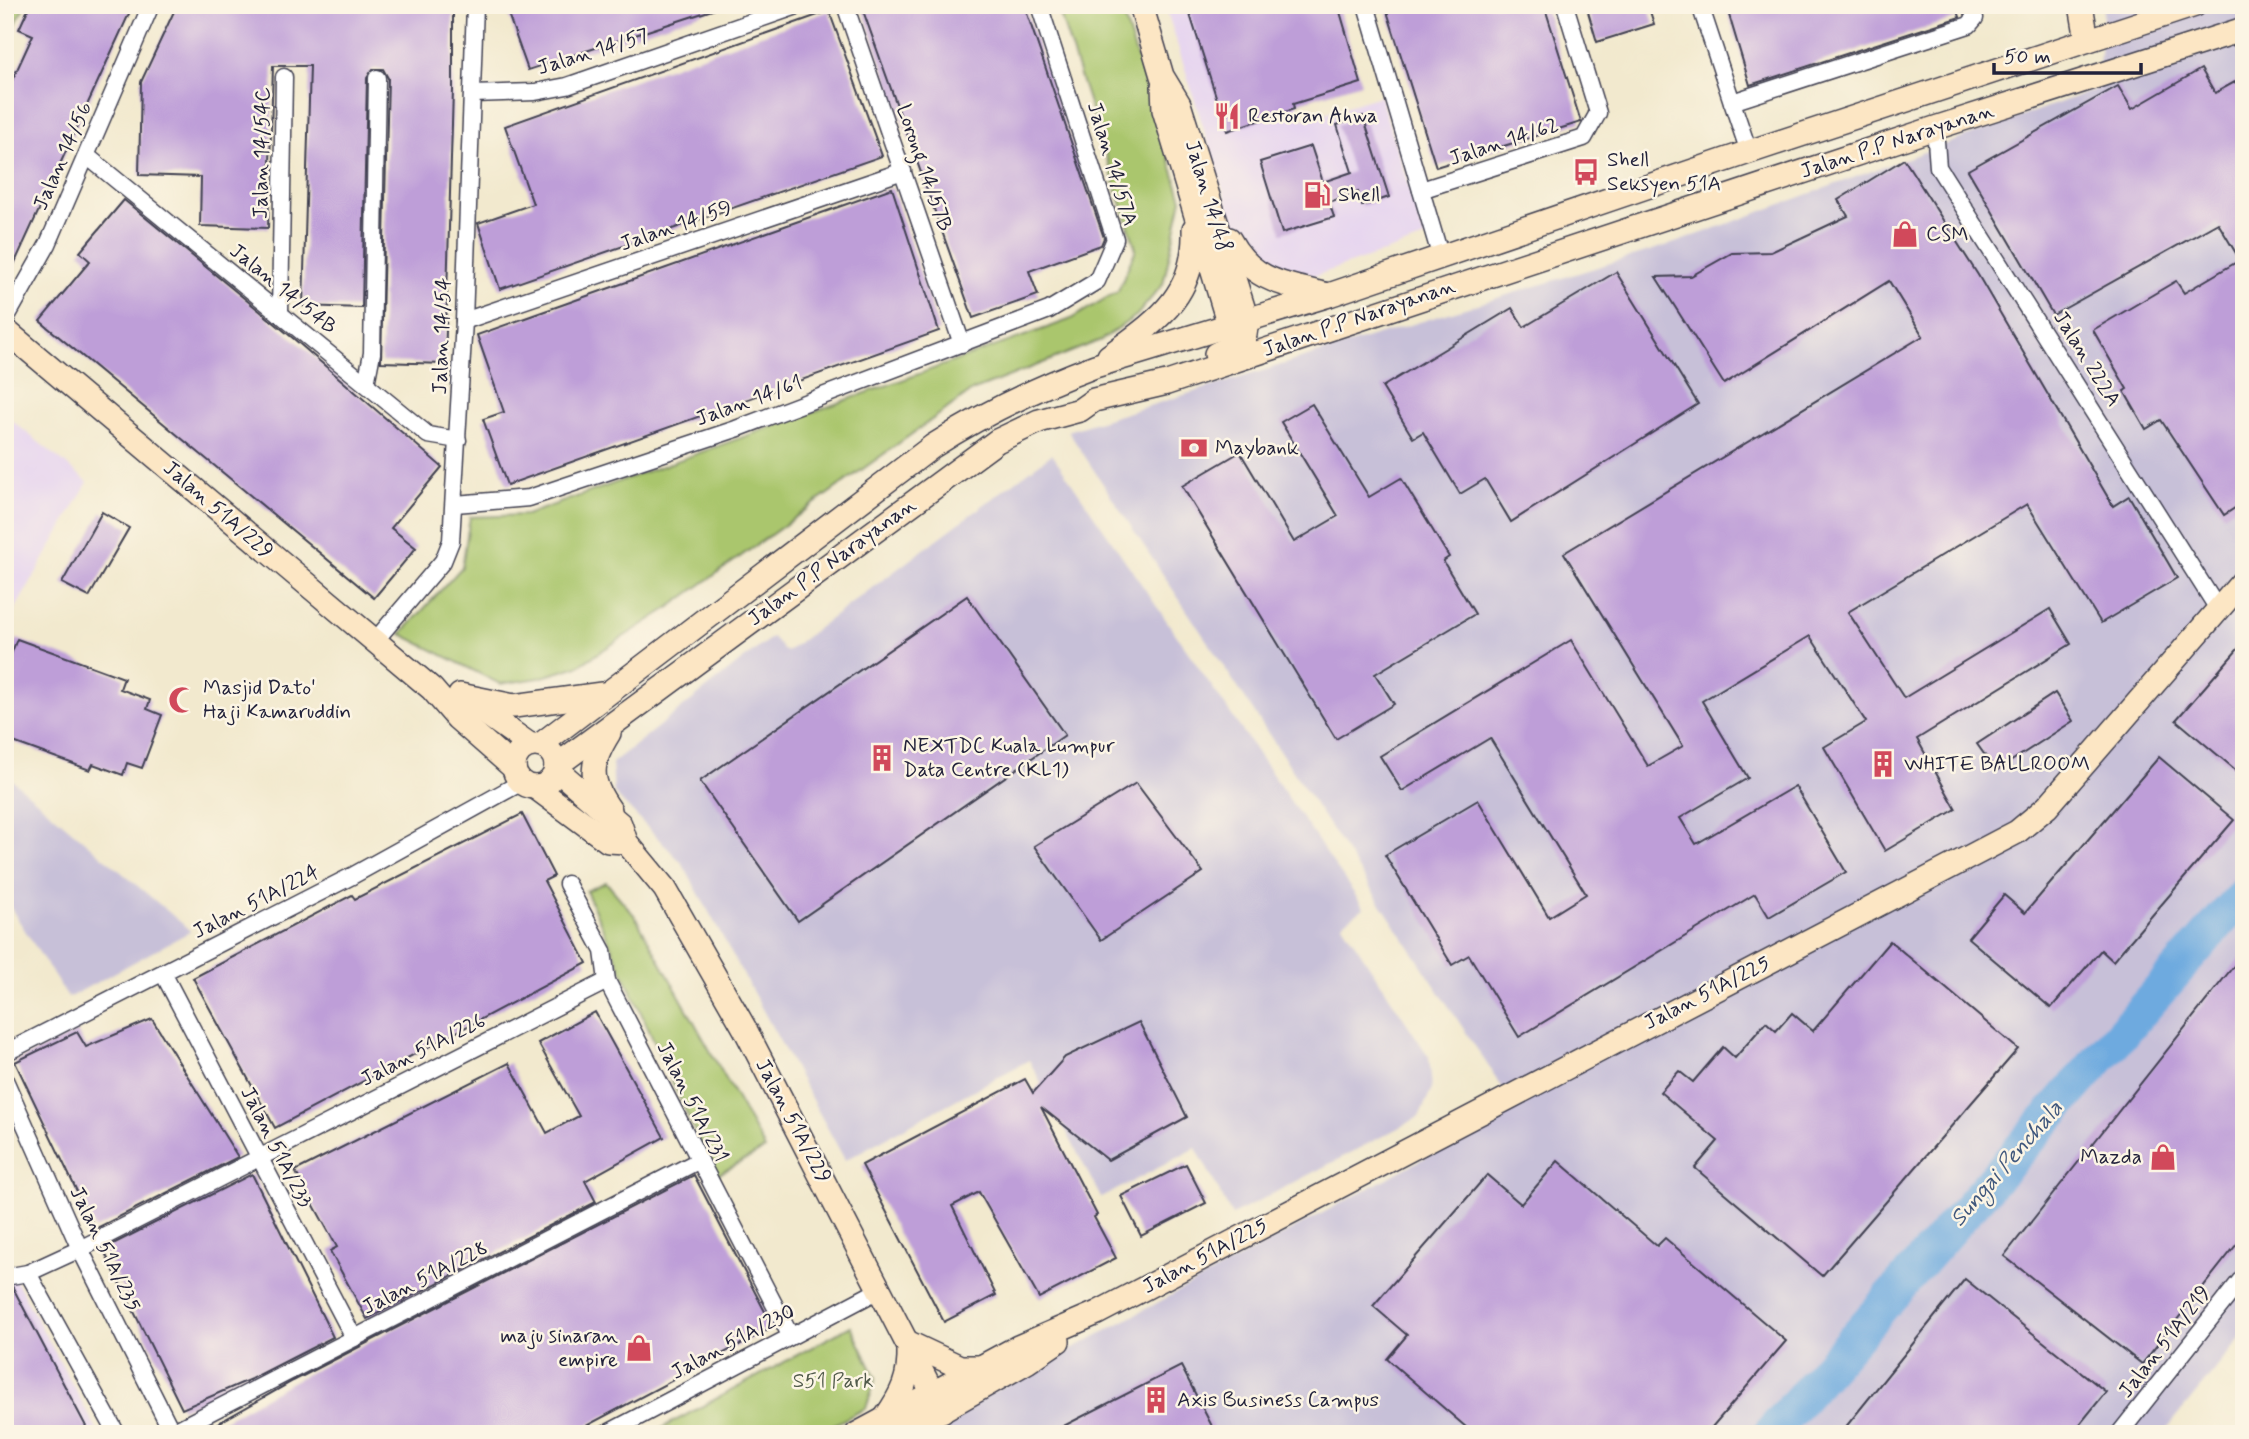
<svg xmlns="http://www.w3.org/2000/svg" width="2249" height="1439" viewBox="0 0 2249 1439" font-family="Mynerve,sans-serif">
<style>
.built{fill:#e5d3f0}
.industrial{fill:#c7c0d8}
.green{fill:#aac66d;stroke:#667454;stroke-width:2}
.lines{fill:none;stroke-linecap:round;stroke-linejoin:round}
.river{stroke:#6eaadf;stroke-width:35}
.building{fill:#be9ed8}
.street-casing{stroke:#414051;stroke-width:19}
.secondary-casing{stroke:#414051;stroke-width:26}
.street{stroke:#fff;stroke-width:16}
.secondary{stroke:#fce6c4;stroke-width:23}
.labels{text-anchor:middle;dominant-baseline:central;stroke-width:5;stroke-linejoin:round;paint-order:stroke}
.street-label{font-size:21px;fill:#22223b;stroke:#fcf5e5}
.poi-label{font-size:21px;fill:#22223b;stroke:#fcf5e5;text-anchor:start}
.park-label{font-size:21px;fill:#525b4c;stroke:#fcf5e5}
.water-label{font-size:23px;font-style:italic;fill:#40587d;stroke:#fcf5e5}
</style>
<rect width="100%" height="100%" fill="#fcf5e5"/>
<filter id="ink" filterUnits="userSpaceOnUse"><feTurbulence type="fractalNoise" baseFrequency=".0143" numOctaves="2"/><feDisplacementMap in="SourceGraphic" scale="14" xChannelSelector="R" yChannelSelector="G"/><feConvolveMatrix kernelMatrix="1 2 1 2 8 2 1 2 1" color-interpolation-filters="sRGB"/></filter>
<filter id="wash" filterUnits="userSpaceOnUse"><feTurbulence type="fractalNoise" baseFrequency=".00686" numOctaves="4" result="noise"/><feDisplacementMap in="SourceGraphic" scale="28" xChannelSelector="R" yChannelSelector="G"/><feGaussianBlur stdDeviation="1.57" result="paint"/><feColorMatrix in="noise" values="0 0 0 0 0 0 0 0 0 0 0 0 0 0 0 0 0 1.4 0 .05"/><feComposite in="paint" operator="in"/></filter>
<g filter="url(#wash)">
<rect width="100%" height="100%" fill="#f2e9ce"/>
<!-- built -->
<g class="built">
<path d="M1165,5H1264L1302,120L1380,96L1425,238L1314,276L1241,248Z"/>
<path d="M5,415L88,482L5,627Z"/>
<path d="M15,1279L99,1434H10L5,1425V1281Z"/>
</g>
<!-- industrial -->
<g class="industrial">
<path d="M2104,5H2244V1334L2163,1434H916L1516,1108L1068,431L1675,243L2097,89Z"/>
<path d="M1052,454L1364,908L1342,924L1429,1057L1432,1088L1419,1117L1232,1215L1196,1148L1101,1198L1029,1060L845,1160L682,863L614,793L612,763L772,637L786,652Z"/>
<path d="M5,774L191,931L68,998L5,899Z"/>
</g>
<!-- green -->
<g class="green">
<path d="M5,5H25L5,46Z"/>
<path d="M1057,5H1120L1182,199L1163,284L1137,315L1101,340L972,391L667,609L578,666L539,678L500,684L401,634L462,567L470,517L526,515L1069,320L1118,291L1136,249Z"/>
<path d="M606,882L635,916L765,1149L715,1176L586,891Z"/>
<path d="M851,1326L876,1378L866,1408L816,1434H651Z"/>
</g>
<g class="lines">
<!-- river -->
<path class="river" d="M1770,1434L2244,894"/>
</g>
<g id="blocks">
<!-- building -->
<g class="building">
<path d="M30,5H133L5,284V96L33,35L19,29Z"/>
<path d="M177,5H453V90L445,364L381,362L388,78L383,69H373L367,78L362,308L303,306L310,66H273L268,228L200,226L201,177L139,175L141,82Z"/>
<path d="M525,5H717L718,8L528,70L507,11Z"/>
<path d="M861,5H1024L1104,238L1101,245L1029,271L1038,295L973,318Z"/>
<path d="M1187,5H1338L1361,83L1293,104L1294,109L1227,131Z"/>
<path d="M1385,5H1544L1581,122L1436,167Z"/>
<path d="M1586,5H1648L1654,24L1597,42Z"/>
<path d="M1726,5H1956L1960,17L1750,85Z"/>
<path d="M829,11L882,156L500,289L478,223L533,204L505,126Z"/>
<path d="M2201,69L2215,93L2244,77V502L2224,515L2161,420L2146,429L2124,391L2127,389L2093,330L2176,281L2184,293L2240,260L2218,223L2053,315L1968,170L2118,86L2132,109Z"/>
<path d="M1363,116L1389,197L1362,206L1358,192L1329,202L1334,217L1282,233L1260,162L1311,146L1323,182L1352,172L1337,125Z"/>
<path d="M1904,159L1978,275L2113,506L2129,496L2177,578L2101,623L2027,504L1848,612L1904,698L2050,609L2071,644L1917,739L1956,809L1885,851L1824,747L1866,722L1810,636L1702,701L1748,778L1680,818L1696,844L1795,786L1846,872L1769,917L1755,894L1519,1037L1469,955L1452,965L1385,855L1478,800L1549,917L1586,894L1490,738L1402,791L1380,756L1571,640L1648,766L1683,746L1564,553L1923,336L1889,281L1724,384L1656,277L1691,276L1732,253L1771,252L1848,216L1838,200Z"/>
<path d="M892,188L939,331L507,485L483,419L504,412L477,335Z"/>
<path d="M124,200L294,339L442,467L391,528L416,548L374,598L40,321L90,261L80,252Z"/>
<path d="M1616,272L1698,404L1511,522L1485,479L1460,494L1423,432L1413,438L1382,387L1512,308L1524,327Z"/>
<path d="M1312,404L1369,497L1401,478L1449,557L1443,561L1475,614L1375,674L1394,704L1336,739L1182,486L1240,452L1294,542L1338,516L1281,422Z"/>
<path d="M102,512L129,528L89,597L62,583Z"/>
<path d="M967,596L1065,735L798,921L700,781Z"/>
<path d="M17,639L124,678L120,689L150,700L147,709L162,715L142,768L127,763L123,775L93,764L90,770L5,739V670Z"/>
<path d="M2244,642V777L2176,720Z"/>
<path d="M2055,693L2073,721L1996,771L1977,744Z"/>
<path d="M2159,757L2234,820L2113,961L2101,950L2051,1008L1968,938L2004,895L2025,913Z"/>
<path d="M1136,783L1203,872L1101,940L1034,846Z"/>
<path d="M522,814L554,876L544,881L587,963L275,1128L193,978L352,895L355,899Z"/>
<path d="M1890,941L2018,1049L1822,1276L1695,1168L1718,1141L1660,1092L1679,1071L1693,1082L1723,1047L1735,1058L1766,1022L1776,1031L1792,1013L1813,1031Z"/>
<path d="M2244,953V1235L2142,1364L2004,1256Z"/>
<path d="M595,1012L664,1137L585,1181L596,1202L367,1319L330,1251L337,1247L295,1171L509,1063L547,1133L579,1116L538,1043Z"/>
<path d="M152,1019L238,1157L95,1229L15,1062L77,1032L86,1047Z"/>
<path d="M1139,1022L1187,1117L1108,1160L1041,1107L1097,1215L1094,1217L1116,1258L1039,1298L979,1192L952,1206L996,1295L944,1322L862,1165L1025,1079L1033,1093L1065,1057Z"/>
<path d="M1558,1161L1657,1246L1665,1238L1786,1341L1706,1434H1474L1387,1359L1407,1335L1373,1306L1487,1175L1521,1204Z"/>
<path d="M1186,1164L1206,1203L1141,1236L1121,1196Z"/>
<path d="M252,1174L333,1337L251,1379L182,1409L103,1249Z"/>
<path d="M694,1175L773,1327L571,1434H199L293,1381Z"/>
<path d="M1965,1279L2106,1392L2072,1434H1840Z"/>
<path d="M12,1286L90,1434H13L5,1420V1287Z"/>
<path d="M1181,1366L1216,1434H1048Z"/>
</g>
</g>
</g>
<g filter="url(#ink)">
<use href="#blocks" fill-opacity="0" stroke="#414051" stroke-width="2"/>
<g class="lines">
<defs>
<g id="street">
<path d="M845,5L962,344"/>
<path d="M1366,5L1441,258"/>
<path d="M1700,5L1732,102L1969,25L1975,18L1971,5"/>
<path d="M473,94L535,92L567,86L800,5"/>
<path d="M1732,102L1749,152"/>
<path d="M1935,128L1938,167L2218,609"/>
<path d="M87,156L428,435L458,440"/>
<path d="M1421,190L1584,138L1598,113L1565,5"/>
<path d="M280,314L284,77"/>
<path d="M5,320L48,244L151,5"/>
<path d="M464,321L903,171"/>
<path d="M366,384L372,353L377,78"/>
<path d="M455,504L529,498L736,429L1049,310L1097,281L1115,239L1039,5"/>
<path d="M374,642L443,561L451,541L464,321L475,5"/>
<path d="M567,884L603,951L607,981L790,1335"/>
<path d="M163,973L354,1338"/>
<path d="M5,1053L352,876L522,782"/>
<path d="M5,1080L80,1249L173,1434"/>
<path d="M28,1273L117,1434"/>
<path d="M5,1277L28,1273L80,1249L607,981"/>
<path d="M172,1432L698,1161"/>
<path d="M606,1434L881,1289"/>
<path d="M2119,1434L2244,1276"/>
</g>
<g id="secondary">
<path d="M1141,5L1162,76L1179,104L1247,320L1244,341L1216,354"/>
<path d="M2081,5L2087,40"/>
<path d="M1163,86L1164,110L1229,325L1236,337"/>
<path d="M1229,239C1252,282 1284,284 1328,295"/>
<path d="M5,330L432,689L457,718L514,768"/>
<path d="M1109,356C1158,320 1196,296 1194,229"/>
<path d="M460,695L514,706L602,694"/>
<path d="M468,701L530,745"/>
<path d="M609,733C590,763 588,780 610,810"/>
<path d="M540,745L933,446C986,412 1036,388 1095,366L1329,295L1749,152L2195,5"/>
<circle cx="535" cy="766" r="21"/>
<path d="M556,766L997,441L1039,421L1080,410L1094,400L1167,383L1935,128L2244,29"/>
<path d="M556,769L620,824L626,842L665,889L745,1029L942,1411"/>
<path d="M535,787L608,841L626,842"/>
<path d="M909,1343L960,1367H984"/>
<path d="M886,1417C902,1394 910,1378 909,1349"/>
<path d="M857,1434L1018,1347L1097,1313L2017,832L2047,807L2244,580"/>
<path d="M900,1434L1027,1362L1058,1341"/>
</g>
</defs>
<!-- street casing -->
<use href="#street" class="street-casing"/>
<!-- secondary casing -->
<use href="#secondary" class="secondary-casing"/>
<!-- street -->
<use href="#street" class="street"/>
<!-- secondary -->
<use href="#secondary" class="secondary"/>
</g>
</g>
<!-- icons -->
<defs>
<symbol id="restaurant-bare" viewBox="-9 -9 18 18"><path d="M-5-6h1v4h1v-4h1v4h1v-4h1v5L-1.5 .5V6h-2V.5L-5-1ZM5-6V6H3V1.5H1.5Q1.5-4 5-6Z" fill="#d1495b" stroke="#fcf5e5" stroke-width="2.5" paint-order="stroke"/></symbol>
<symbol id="bus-bare" viewBox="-9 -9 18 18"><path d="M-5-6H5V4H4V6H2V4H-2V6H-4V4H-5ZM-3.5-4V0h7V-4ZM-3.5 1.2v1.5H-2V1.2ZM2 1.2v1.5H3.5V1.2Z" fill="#d1495b" stroke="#fcf5e5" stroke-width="2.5" paint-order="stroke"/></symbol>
<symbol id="fuel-bare" viewBox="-9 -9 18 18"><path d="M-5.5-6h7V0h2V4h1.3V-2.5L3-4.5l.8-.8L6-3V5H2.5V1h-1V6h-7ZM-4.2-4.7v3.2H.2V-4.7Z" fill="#d1495b" stroke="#fcf5e5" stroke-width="2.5" paint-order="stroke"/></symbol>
<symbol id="shop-bare" viewBox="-9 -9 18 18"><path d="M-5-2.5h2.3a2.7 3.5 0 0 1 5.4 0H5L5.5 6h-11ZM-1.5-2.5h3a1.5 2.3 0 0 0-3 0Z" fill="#d1495b" stroke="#fcf5e5" stroke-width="2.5" paint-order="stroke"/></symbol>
<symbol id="bank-bare" viewBox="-9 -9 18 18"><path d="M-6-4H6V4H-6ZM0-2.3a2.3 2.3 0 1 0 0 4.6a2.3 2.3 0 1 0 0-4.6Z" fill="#d1495b" stroke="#fcf5e5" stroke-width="2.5" paint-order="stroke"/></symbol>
<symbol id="mosque-bare" viewBox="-9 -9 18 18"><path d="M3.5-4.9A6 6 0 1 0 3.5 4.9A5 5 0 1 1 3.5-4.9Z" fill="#d1495b" stroke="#fcf5e5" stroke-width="2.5" paint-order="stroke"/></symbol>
<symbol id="building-bare" viewBox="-9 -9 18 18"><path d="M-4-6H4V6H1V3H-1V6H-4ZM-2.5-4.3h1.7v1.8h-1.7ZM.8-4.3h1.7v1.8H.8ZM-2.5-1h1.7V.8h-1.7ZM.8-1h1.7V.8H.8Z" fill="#d1495b" stroke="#fcf5e5" stroke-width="2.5" paint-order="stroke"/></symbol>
</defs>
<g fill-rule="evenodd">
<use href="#restaurant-bare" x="1208" y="97" width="38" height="38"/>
<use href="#bus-bare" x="1567" y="153" width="38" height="38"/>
<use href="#fuel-bare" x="1298" y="176" width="38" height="38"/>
<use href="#shop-bare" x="1886" y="215" width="38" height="38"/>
<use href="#bank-bare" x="1175" y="429" width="38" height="38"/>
<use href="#mosque-bare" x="163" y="681" width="38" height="38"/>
<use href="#building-bare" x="863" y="739" width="38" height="38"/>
<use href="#building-bare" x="1864" y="745" width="38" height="38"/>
<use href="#shop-bare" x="2144" y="1138" width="38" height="38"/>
<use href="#shop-bare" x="620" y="1329" width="38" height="38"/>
<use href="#building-bare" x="1137" y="1381" width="38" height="38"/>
</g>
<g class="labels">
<!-- street labels -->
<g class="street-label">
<text transform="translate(593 52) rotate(-17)">Jalan 14/57</text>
<text transform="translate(1897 141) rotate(-18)">Jalan P.P Narayanan</text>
<text transform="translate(1504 142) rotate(-18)">Jalan 14/62</text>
<text transform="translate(262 153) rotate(-89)">Jalan 14/54C</text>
<text transform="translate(63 156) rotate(-66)">Jalan 14/56</text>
<text transform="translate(1112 164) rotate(73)">Jalan 14/57A</text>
<text transform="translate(924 168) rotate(71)">Lorong 14/57B</text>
<text transform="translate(1208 196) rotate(73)">Jalan 14/48</text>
<text transform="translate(676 226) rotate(-19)">Jalan 14/59</text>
<text transform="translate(283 289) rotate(39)">Jalan 14/54B</text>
<text transform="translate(1359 318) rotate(-19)">Jalan P.P Narayanan</text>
<text transform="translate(442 336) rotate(-88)">Jalan 14/54</text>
<text transform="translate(2087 359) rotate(58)">Jalan 222A</text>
<text transform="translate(749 401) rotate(-20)">Jalan 14/61</text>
<text transform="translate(218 510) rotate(41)">Jalan 51A/229</text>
<text transform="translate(832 562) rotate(-36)">Jalan P.P Narayanan</text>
<text transform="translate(256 902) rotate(-27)">Jalan 51A/224</text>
<text transform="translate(1707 993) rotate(-27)">Jalan 51A/225</text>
<text transform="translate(423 1050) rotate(-27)">Jalan 51A/226</text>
<text transform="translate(692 1102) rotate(63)">Jalan 51A/231</text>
<text transform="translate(793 1121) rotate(62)">Jalan 51A/229</text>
<text transform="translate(276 1147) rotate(63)">Jalan 51A/233</text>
<text transform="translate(105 1249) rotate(64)">Jalan 51A/235</text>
<text transform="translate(1205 1256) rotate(-28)">Jalan 51A/225</text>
<text transform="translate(425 1278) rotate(-27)">Jalan 51A/228</text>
<text transform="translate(733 1342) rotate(-28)">Jalan 51A/230</text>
<text transform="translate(2165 1342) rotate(-52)">Jalan 51A/219</text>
</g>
<!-- poi labels -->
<g class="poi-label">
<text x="1248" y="116">Restoran Ahwa</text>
<text x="1607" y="160">Shell<tspan x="1607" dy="24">Seksyen 51A</tspan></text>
<text x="1338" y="195">Shell</text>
<text x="1926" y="234">CSM</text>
<text x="1215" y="448">Maybank</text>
<text x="203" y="688">Masjid Dato'<tspan x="203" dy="24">Haji Kamaruddin</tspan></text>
<text x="903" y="746">NEXTDC Kuala Lumpur<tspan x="903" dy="24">Data Centre (KL1)</tspan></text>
<text x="1904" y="764">WHITE BALLROOM</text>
<text x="2142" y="1157" text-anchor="end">Mazda</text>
<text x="618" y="1336" text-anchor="end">maju sinaran<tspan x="618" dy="24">empire</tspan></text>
<text x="1177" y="1400">Axis Business Campus</text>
</g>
<!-- park labels -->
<g class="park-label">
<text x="833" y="1381">S51 Park</text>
</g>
<!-- water labels -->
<g class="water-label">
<text transform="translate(2007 1164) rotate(-49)">Sungai Penchala</text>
</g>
</g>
<!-- margin -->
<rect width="2249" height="1439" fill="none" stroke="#fcf5e5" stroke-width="28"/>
<!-- scale -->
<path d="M1994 63v10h147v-10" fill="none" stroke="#22223b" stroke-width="3.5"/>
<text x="2004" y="63" font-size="21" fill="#22223b" stroke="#fcf5e5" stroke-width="5" paint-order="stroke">50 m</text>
</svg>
